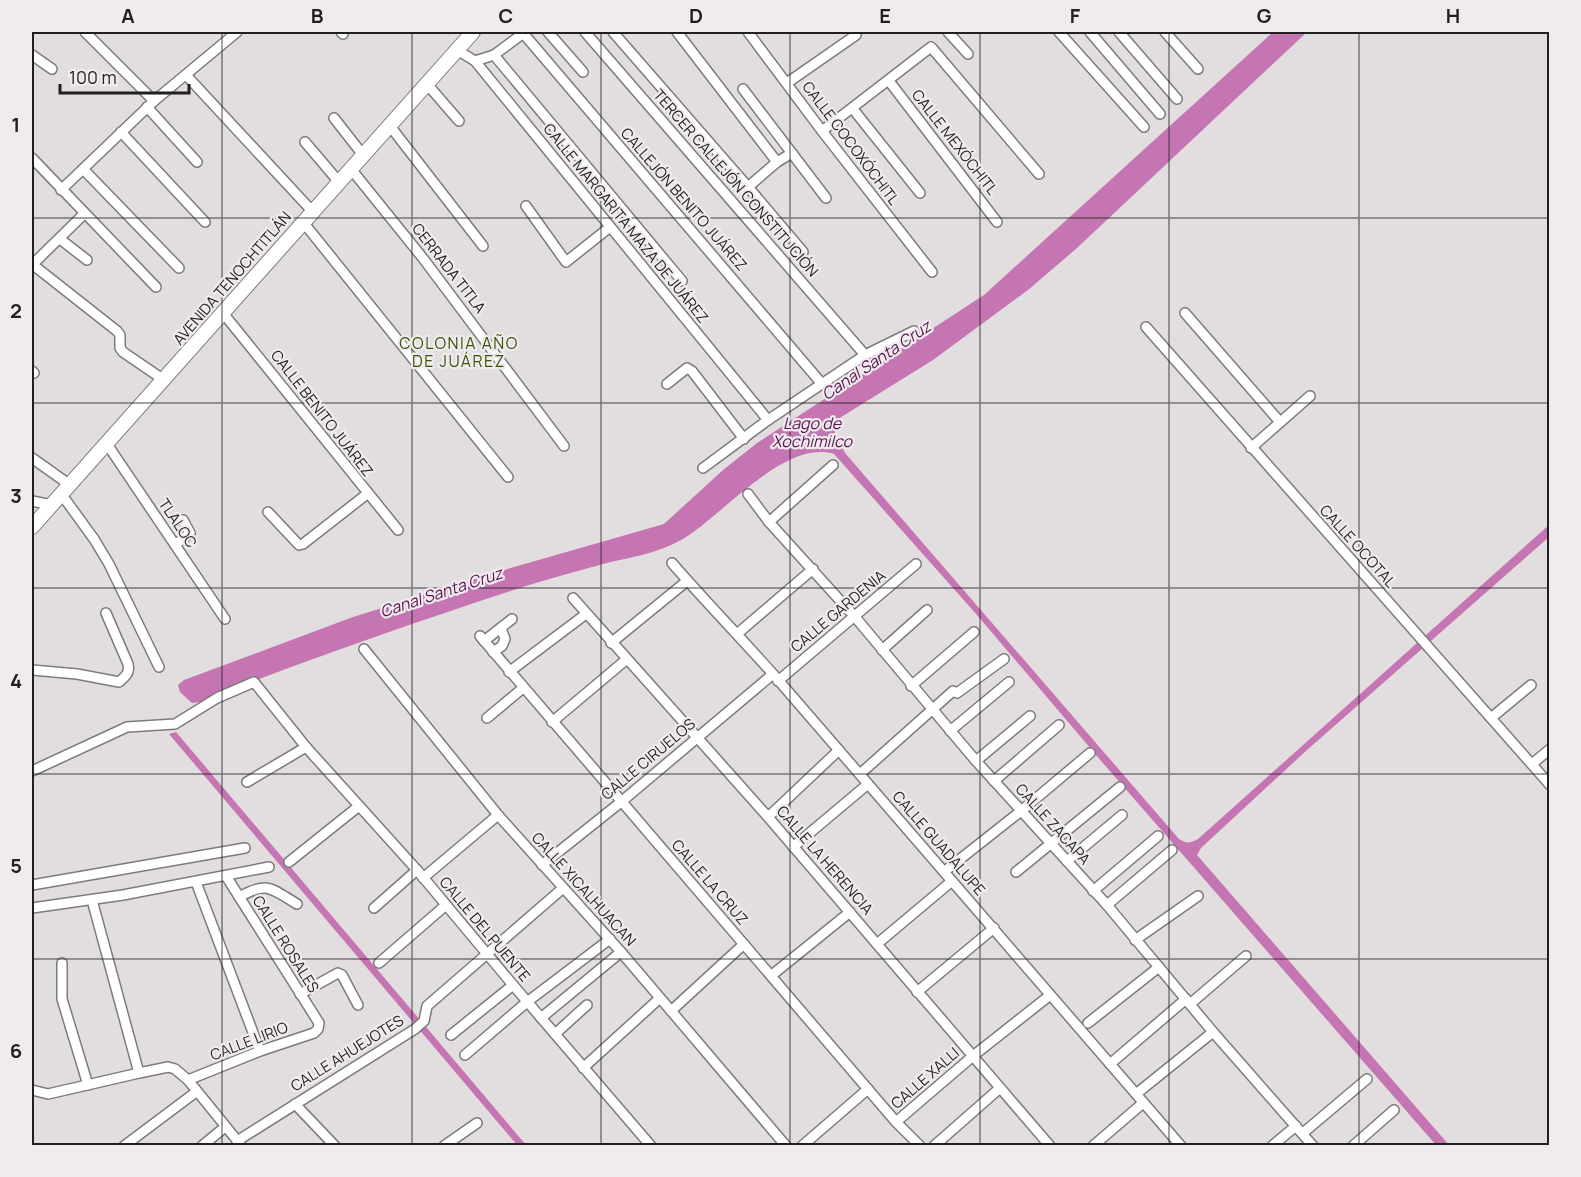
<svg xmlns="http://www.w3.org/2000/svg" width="1581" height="1177" viewBox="0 0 1581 1177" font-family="Manrope,sans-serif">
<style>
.water{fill:#c575b1}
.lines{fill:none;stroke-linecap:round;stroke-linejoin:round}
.street-casing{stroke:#7e7a7d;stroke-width:12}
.secondary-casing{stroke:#7e7a7d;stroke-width:16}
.street{stroke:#fff;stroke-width:9}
.secondary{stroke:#fff;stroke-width:14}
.grid{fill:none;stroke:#211f20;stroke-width:1.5;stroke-opacity:0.55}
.labels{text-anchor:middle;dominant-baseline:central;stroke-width:4.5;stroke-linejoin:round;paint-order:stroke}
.street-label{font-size:15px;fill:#211f20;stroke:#efebee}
.neighbourhood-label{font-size:16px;letter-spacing:1.5px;fill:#3d5409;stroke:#efebee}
.water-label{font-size:16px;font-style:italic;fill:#5b124e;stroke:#efebee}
.neatline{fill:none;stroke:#211f20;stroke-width:2}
.grid-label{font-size:20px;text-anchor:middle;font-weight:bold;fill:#211f20}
</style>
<rect width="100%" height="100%" fill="#e2dee0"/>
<!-- water -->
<g class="water">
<path d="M1273,32H1307L1077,248L1028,290L933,360L838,419L835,424V433L845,453L1179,839C1187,844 1190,843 1198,839L1549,525V537L1307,750L1201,848L1197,855L1449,1145H1436L1102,762L977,615L834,454C783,439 721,518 681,540C658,553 632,557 607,563C581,570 555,577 529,585C418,621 308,659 200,702L192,703L180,692L178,685L184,680L353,617L497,572L664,524L723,470L757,443L984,295Z"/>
<path d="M176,732L526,1145H517L169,734Z"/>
</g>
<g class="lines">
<defs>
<g id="street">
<path d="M85,32L154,101"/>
<path d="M341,32L343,34"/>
<path d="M548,32L583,72"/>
<path d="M585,32L865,355"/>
<path d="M613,32L748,187"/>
<path d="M677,32L777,162"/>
<path d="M748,32L822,131L932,272"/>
<path d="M948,32L968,54"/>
<path d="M1059,32L1144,127"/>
<path d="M1090,32L1160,114"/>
<path d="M1119,32L1177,99"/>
<path d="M1165,32L1198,69"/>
<path d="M523,33L822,384"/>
<path d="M457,50L475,61L768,420"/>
<path d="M32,55L52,69"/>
<path d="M494,55L682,281"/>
<path d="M475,61L494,55L525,32"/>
<path d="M186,75L313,212"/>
<path d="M889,81L997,222"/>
<path d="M787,83L856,35"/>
<path d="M427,84L459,121"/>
<path d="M743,89L826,198"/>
<path d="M147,107L197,162"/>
<path d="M853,109L920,193"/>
<path d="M334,118L363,155"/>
<path d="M390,126L483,246"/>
<path d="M822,131L931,47L1039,174"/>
<path d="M121,132L205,222"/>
<path d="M305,142L339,182"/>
<path d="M792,153L777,162L748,187L803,252"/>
<path d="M32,158L156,287"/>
<path d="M83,169L179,268"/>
<path d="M351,169L422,257L564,446"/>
<path d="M61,190L154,101L237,32"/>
<path d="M526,206L566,262L610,227"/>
<path d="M303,222L508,477"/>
<path d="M60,239L87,260"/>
<path d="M32,264L117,331L120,335V348L123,352L164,380"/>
<path d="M32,265L84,214"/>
<path d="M223,313L398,530"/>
<path d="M1185,313L1280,422"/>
<path d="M1146,327L1550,785"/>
<path d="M32,371L34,373"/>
<path d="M667,384L687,368L692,371L744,439"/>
<path d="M107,444L225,619"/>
<path d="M1251,448L1310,396"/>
<path d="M32,458L70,485"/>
<path d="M703,468L768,420L865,355L914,331"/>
<path d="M748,494L769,522L855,617L976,761L1107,905L1213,1032L1313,1146"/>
<path d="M62,495L94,539L109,564L159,667"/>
<path d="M32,501L52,505"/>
<path d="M268,512L299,545L303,544L367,494"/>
<path d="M769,522L833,465"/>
<path d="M175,545L190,533L183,520"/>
<path d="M672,563C705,601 740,637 773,674C910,831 1044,989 1181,1146"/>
<path d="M573,598L768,817L1050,1146"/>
<path d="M737,634L813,569"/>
<path d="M480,636L896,1122L920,1146"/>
<path d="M484,641L512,619"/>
<path d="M611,643L687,581"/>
<path d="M364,649L498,815L621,952L786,1146"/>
<path d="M882,650L927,610"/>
<path d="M493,652L502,646L505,639L501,628"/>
<path d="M32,670L77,674L119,682C126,676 130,673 128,664L106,613"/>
<path d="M509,672L586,614"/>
<path d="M778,681L916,564"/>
<path d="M911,686L974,632"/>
<path d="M487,718L523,688"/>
<path d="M1491,718L1531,685"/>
<path d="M552,722L627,659"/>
<path d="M950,731L1009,682"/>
<path d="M976,761L1030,716"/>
<path d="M1532,764L1550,749"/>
<path d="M32,771L127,727L175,724L217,698L254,682L306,747L417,870L513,985L651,1146"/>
<path d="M860,774L953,691L957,693L1004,659"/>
<path d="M994,781L1059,725"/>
<path d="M247,782L306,747"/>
<path d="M768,817L839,750"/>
<path d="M793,847L868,784"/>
<path d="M1067,861L1122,815"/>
<path d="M289,862L359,806"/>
<path d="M542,865L621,802L773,674"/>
<path d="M945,871L1021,811L1090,753"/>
<path d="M1016,872L1120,787"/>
<path d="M423,878L498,815"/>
<path d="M196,882L260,1051"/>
<path d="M32,885L245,848"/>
<path d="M1093,891L1158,836"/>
<path d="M239,897C268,881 270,888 297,904"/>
<path d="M92,900L139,1073"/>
<path d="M1107,905L1172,850"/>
<path d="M32,908L123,895L269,867"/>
<path d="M374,908L417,870"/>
<path d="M1135,940L1198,896"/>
<path d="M877,944L952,881"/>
<path d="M62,963V999L88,1085"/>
<path d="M379,963L446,905"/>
<path d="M772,975L850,912"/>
<path d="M917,992L994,928"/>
<path d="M300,994L338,973L342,975L358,1005"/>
<path d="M1190,1004L1246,956"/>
<path d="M671,1011L744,944"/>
<path d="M541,1018L621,952"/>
<path d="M1088,1023L1159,967"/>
<path d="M555,1034L587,1005"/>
<path d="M451,1035L513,985"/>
<path d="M465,1055L527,1002L610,939"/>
<path d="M1110,1064L1186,999"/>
<path d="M583,1068L660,998"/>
<path d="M188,1080L260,1051L314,1033L318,1029L319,1023L226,876"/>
<path d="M32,1090L48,1094L139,1073L168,1067L175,1069L188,1080L240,1144"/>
<path d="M1136,1094L1213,1032"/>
<path d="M295,1104L335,1146"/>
<path d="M896,1122L973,1056L1049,996"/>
<path d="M1303,1133L1367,1079"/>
<path d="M237,1141L415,1029L424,1021L427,1006L562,889"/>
<path d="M124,1146L196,1092"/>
<path d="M202,1146L225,1127"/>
<path d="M444,1146L477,1123"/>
<path d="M802,1146L868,1089"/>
<path d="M934,1146L1000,1088"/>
<path d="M1093,1146L1143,1103"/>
<path d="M1272,1146L1296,1126"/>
<path d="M1353,1146L1394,1110"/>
</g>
<path id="secondary" d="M32,527L473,32"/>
</defs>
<!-- street casing -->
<use href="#street" class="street-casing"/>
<!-- secondary casing -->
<use href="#secondary" class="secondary-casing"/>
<!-- street -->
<use href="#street" class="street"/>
<!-- secondary -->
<use href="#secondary" class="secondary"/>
</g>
<!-- grid -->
<path class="grid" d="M222,32V1146M412,32V1146M601,32V1146M790,32V1146M980,32V1146M1169,32V1146M1359,32V1146M32,218H1550M32,403H1550M32,588H1550M32,774H1550M32,959H1550"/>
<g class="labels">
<!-- street labels -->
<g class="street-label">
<text transform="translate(955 142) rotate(52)">CALLE MEXÓCHITL</text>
<text transform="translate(851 143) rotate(53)">CALLE COCOXÓCHITL</text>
<text transform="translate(736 183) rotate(49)">TERCER CALLEJÓN CONSTITUCIÓN</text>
<text transform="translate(684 199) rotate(49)">CALLEJÓN BENITO JUÁREZ</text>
<text transform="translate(626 223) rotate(51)">CALLE MARGARITA MAZA DE JUÁREZ</text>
<text transform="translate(449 268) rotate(52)">CERRADA TITLA</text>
<text transform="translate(232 278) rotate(-49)">AVENIDA TENOCHTITLÁN</text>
<text transform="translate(322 413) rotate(52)">CALLE BENITO JUÁREZ</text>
<text transform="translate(178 523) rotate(56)">TLALOC</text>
<text transform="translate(1358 546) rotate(48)">CALLE OCOTAL</text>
<text transform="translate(838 611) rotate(-40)">CALLE GARDENIA</text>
<text transform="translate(648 759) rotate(-40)">CALLE CIRUELOS</text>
<text transform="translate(1053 824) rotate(48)">CALLE ZACAPA</text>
<text transform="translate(939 843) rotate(49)">CALLE GUADALUPE</text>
<text transform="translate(825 860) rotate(49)">CALLE LA HERENCIA</text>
<text transform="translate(710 882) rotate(49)">CALLE LA CRUZ</text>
<text transform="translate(584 889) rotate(48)">CALLE XICALHUACAN</text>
<text transform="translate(485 929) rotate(50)">CALLE DEL PUENTE</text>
<text transform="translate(286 944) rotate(58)">CALLE ROSALES</text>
<text transform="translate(249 1041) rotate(-21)">CALLE LIRIO</text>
<text transform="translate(347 1053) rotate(-32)">CALLE AHUEJOTES</text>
<text transform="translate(925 1078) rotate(-41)">CALLE XALLI</text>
</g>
<!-- neighbourhood labels -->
<g class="neighbourhood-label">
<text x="459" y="343">COLONIA AÑO<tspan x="459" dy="18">DE JUÁREZ</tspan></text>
</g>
<!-- water labels -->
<g class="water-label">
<text transform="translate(876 360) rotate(-34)">Canal Santa Cruz</text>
<text x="812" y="423">Lago de<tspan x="812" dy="18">Xochimilco</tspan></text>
<text transform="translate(441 592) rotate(-18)">Canal Santa Cruz</text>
</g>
</g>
<!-- border -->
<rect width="1581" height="1177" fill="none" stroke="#efebee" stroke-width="66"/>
<!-- scale -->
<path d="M60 84v9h129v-9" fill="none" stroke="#211f20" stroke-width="3"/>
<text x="69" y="84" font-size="18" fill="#211f20" stroke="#efebee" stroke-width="4.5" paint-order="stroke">100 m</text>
<rect x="33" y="33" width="1515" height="1111" class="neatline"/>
<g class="grid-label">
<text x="128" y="23">A</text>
<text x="317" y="23">B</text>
<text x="506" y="23">C</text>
<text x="696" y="23">D</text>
<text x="885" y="23">E</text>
<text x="1075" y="23">F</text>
<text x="1264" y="23">G</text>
<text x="1453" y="23">H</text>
<text x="16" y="132">1</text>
<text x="16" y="318">2</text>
<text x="16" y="503">3</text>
<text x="16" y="688">4</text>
<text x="16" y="873">5</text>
<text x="16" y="1058">6</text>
</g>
</svg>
